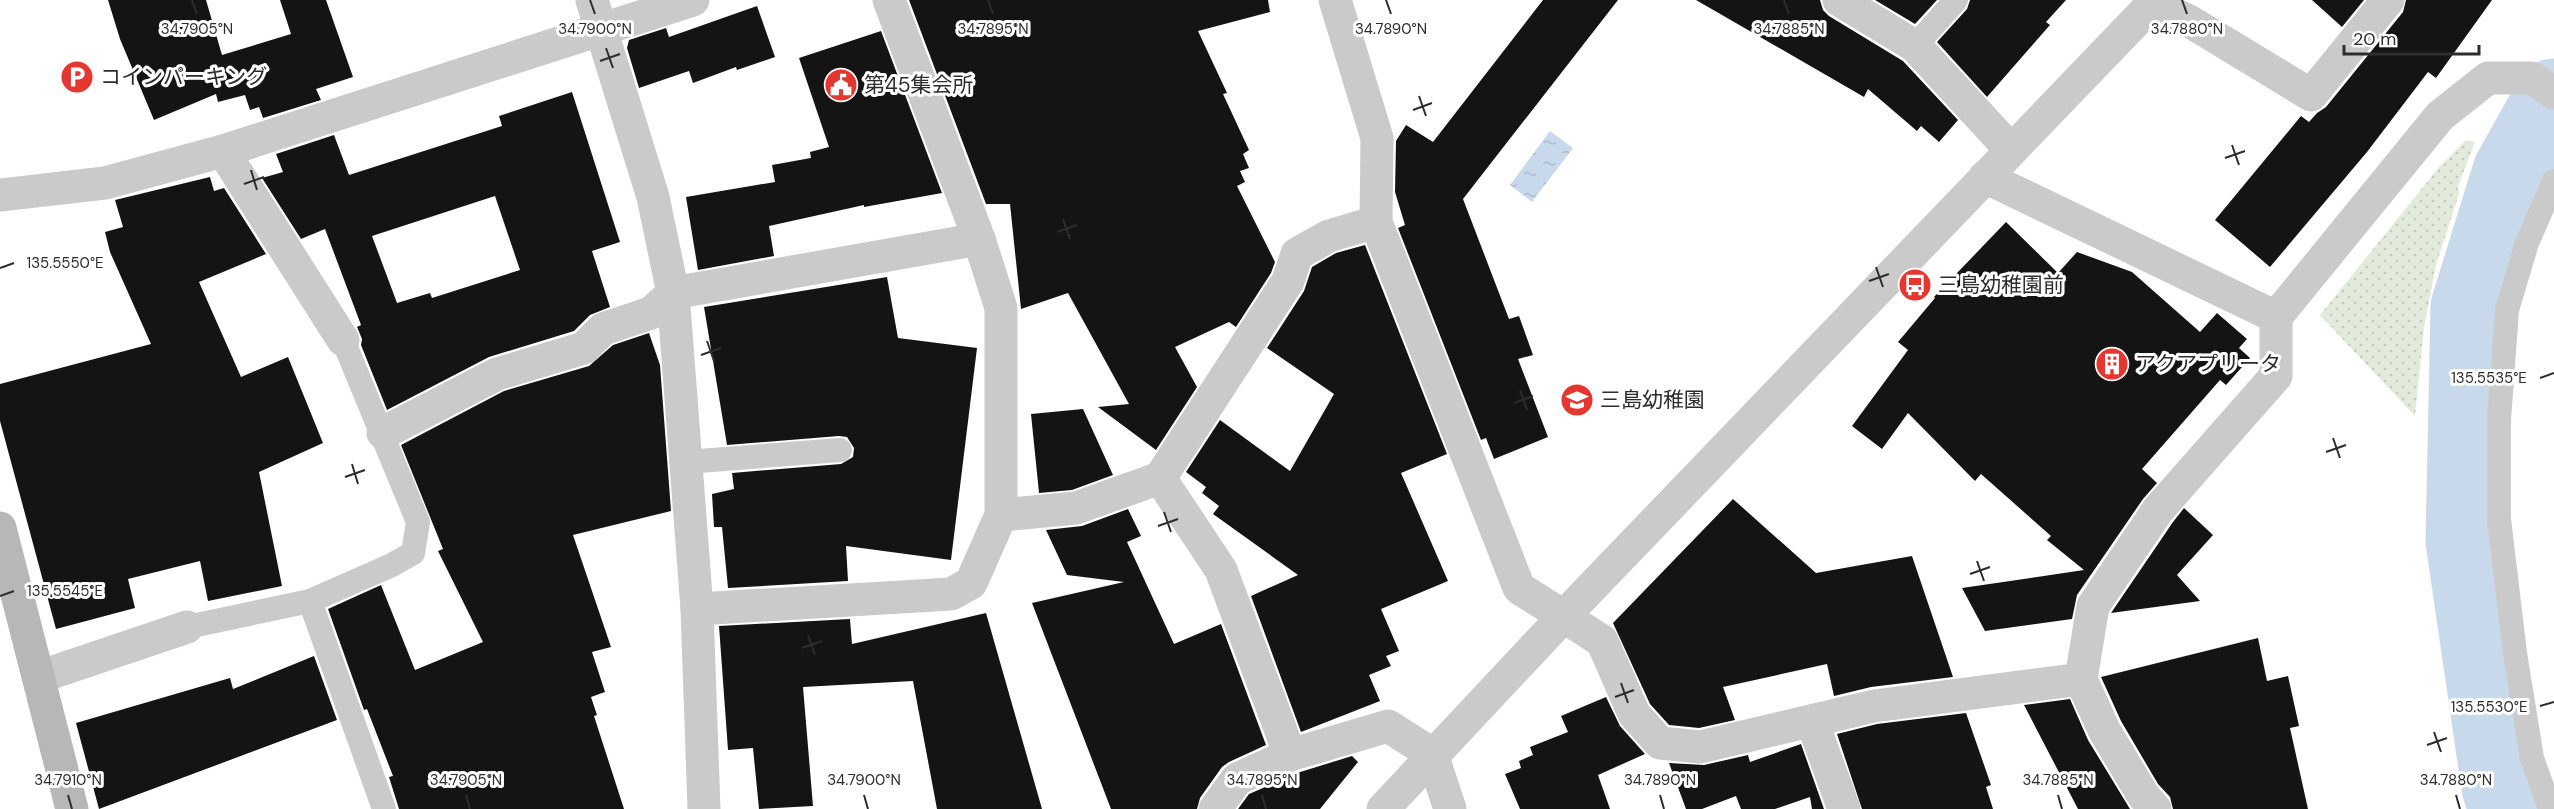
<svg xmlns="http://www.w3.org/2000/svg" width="2554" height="809" viewBox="0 0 2554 809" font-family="'DM Sans','Noto Sans JP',sans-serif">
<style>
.grass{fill:url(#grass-dots)}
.water{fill:url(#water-ripples)}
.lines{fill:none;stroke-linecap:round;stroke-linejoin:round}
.river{stroke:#c7d9eb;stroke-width:81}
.building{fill:#141414;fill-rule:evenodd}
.service{stroke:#cacaca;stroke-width:24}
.minor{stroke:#cacaca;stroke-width:33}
.tertiary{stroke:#cacaca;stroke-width:33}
.secondary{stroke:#b7b7b7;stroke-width:33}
.ticks{fill:none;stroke:#2d2d2d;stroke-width:2}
.labels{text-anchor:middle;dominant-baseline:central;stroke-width:6;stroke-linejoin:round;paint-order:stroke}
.poi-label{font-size:21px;fill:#2d2d2d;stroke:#fff;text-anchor:start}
.ticks-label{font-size:15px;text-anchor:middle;fill:#2d2d2d;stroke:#fff;stroke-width:6;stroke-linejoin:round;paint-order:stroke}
</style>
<defs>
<pattern id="grass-dots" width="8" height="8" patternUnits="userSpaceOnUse" patternTransform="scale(1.5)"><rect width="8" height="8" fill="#e2ebdb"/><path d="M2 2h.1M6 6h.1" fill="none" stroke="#c2cabc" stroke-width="1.8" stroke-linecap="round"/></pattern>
<pattern id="water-ripples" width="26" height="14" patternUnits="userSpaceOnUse" patternTransform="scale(1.5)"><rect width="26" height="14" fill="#c7d9eb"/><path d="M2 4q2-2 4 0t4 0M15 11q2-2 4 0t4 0" fill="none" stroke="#abbbca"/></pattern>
</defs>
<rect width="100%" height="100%" fill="#fff"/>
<!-- grass -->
<path class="grass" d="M2465,141L2475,142L2458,186L2459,194L2436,265L2424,328L2415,416L2320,315L2440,166Z"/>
<!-- water -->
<path class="water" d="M1550,131L1573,148L1532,202L1510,185Z"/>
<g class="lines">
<!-- river -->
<path class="river" d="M2509,809L2502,787L2466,541L2471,307L2513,172L2554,99"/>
</g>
<!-- building -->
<g class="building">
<path d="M108,0H206L222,55L291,34L280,0H326L353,77L316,89L321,100L263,118L259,107L250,110L245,95L218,102L216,94L154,120L120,39Z"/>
<path d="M909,0H1268L1270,12L1198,31L1227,93L1223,94L1249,150L1243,154L1249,168L1240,171L1245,182L1237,186L1275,262L1271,273L1236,327L1229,322L1175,347L1197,387L1156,450L1098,407L1129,404L1068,293L1021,309L1010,204H986Z"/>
<path d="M1543,0H1618L1463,199L1509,319L1519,316L1533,355L1518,359L1548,437L1494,459L1486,438L1481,440L1398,228L1405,225L1395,192L1396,141L1406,125L1433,142Z"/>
<path d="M1696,0H1820L1823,10L1829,16L1903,61L1958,120L1939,142L1921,126L1917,131L1868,89L1864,97Z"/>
<path d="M1875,0H1937L1915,24Z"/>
<path d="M1970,0H2066L2046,22L2050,25L1987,97L1937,42L1967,9Z"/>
<path d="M2312,0H2364L2342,27Z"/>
<path d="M2406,0H2492L2436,78L2428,72L2367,152L2270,267L2215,220L2301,116L2309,122L2317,113L2326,107L2403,12Z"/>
<path d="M757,6L775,57L737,70L736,67L693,83L689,71L639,88L627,48L629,40L666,28L669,37Z"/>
<path d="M881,31L942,193L864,207V205L769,226L774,256L698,270L686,197L775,182L772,165L811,158L810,152L829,147L799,58Z"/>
<path d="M572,92L620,242L592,251L610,307L590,315L574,331L489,357L387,410L361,345L362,339L357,327L361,325L325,229L301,239L262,178L283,172L276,154L334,135L349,175L502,126L499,116ZM495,196L520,270L432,298L430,293L397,303L372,236Z"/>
<path d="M210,177L214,191L224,188L266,254L199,282L241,377L288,357L323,443L259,472L282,586L208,601L200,561L128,579L135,608L56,629L0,421V384L151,344L110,252L105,232L123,227L115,200Z"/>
<path d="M2006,222L2058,273L2077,252L2132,272L2200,332L2217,313L2247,339L2239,348L2250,358L2226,385L2220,380L2142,469L2157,483L2143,499L2077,595L2072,619L1985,631L1962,588L2084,570L2047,540L2051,536L1981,474L1975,481L1908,413L1882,449L1852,426L1908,350L1898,342L1935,298L1934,297Z"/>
<path d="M1365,245L1447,454L1401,473L1448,581L1381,609L1399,651L1386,656L1391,666L1369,675L1380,701L1301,732L1251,596L1298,575L1213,514L1219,506L1202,493L1206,487L1186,472L1220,420L1290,471L1334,394L1267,348L1304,291L1312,267L1336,253Z"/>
<path d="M887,277L898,338L977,348L951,560L846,546L848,581L728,588L722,527H714L712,494L734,489L732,473L841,464L853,457L854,448L847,437L839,436L727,445L704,307Z"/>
<path d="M649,333L660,365L671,511L573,535L611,647L592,652L605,692L591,697L597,715L594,716L624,809H399L389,777L393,776L367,709L364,710L328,609L381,585L415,670L483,642L438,551L443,549L401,445L504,391L589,366L613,345Z"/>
<path d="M1083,409L1113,475L1072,490L1039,493L1031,414Z"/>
<path d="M1733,499L1816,573L1912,556L1953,677L1871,687L1834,696L1827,664L1723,687L1735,720L1699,728L1669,725L1650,704L1613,623Z"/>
<path d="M2184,508L2213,535L2177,575L2200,601L2111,613L2173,522Z"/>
<path d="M1128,509L1141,536L1127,542L1174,644L1221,624L1266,745L1229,762L1222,767L1200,798L1197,809H1111L1032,603L1124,582L1067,575L1046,530L1082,526Z"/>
<path d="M986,613L1042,809H937L913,681L803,687L813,806L759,809L753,748L728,750L719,626L850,619L852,644Z"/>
<path d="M2258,638L2267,681L2288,676L2299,726L2290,728L2308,809H2173L2170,797L2158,784L2121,721L2101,677Z"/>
<path d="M314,656L337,720L99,809L76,723L230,678L233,689Z"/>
<path d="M1606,697L1620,726L1645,754L1598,775L1610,809H1520L1505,774L1521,768L1519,761L1533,755L1530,747L1568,732L1561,716Z"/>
<path d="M2070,699L2088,740L2130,809H2078L2024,705Z"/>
<path d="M1966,713L1991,785L1986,787L1993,809H1862L1837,734L1877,724Z"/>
<path d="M1801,744L1824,809H1812L1810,797L1775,809H1741L1736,796L1702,809H1686L1669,763L1704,765L1748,755L1750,762Z"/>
<path d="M1352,756L1358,762L1320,809H1238L1249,794L1297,773Z"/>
</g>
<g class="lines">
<!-- service -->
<g class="service">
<path d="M1915,46L1956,0"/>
<path d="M686,462L840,450"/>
<path d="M310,601L392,565L413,553L418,522L343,340"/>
<path d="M187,627L310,601L384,809"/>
<path d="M2550,809L2532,758L2515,653L2499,519V420L2507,310L2527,243L2554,181"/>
</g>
<!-- minor -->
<g class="minor">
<path d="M592,0L653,197L673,293L697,609L704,809"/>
<path d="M1335,0L1377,138L1376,222L1519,588L1602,641L1634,714L1660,743L1700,747L1874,706L2081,679"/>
<path d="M1839,0L1915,46L2011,150"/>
<path d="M2152,4L2189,21L2311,95L2388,0"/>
<path d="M223,151L343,340"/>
<path d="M1985,177L2276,317L2440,116L2488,78H2532L2554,93"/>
<path d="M0,195L105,183L223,151L693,0"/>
<path d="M383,433L497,374L584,348L603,329L651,313L673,293L979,239"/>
<path d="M1160,478L1288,281L1297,254L1329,236L1376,222"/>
<path d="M1001,515L1076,508L1160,478L1221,570L1290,755"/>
<path d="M697,609L951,594L971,583L1001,515V308L979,239L889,0"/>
<path d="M39,677L187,627"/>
<path d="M1812,721L1844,809"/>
<path d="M1215,809L1237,779L1290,755L1388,726L1432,754L1450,809"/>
<path d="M2155,809L2143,795L2104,730L2081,679L2093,606L2158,510L2276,376V317"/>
</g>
<!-- tertiary -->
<path class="tertiary" d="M1383,809L1563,617L2156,0"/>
<!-- secondary -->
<path class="secondary" d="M0,528L72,809"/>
</g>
<!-- ticks -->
<path class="ticks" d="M192,0L197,14M590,0L595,14M988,0L993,14M1386,0L1391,14M1784,0L1789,14M2182,0L2187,14M606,48L613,68M600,61L620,54M1419,96L1426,116M1413,110L1432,103M2232,145L2239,165M2225,158L2245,151M251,170L257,190M244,184L264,177M1063,219L1070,239M1057,232L1077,225M1876,267L1883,287M0,268L14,263M1869,281L1889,274M707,341L714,361M701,355L721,348M2540,378L2554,373M1520,390L1527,410M1514,403L1533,396M2333,438L2340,458M2326,452L2346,445M352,464L358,484M345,477L365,470M1164,512L1171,532M1158,526L1178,519M1977,561L1984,581M1970,574L1990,567M0,596L14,591M808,635L815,655M802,648L822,641M1621,683L1628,703M1615,697L1634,690M2540,706L2554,702M2434,732L2441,752M2427,745L2447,738M68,795L72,809M466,795L470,809M864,795L868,809M1262,795L1266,809M1660,795L1664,809M2058,795L2062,809M2456,795L2460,809"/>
<!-- icons -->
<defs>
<symbol id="parking-disc" viewBox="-11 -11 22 22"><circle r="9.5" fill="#e33730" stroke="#fff"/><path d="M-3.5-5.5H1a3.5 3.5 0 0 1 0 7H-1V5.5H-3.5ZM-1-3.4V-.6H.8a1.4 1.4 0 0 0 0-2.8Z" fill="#fff"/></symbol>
<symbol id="civic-disc" viewBox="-11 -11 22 22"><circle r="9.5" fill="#e33730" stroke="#fff"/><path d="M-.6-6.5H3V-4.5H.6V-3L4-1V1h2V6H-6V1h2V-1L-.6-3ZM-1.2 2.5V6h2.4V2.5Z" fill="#fff"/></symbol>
<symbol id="bus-disc" viewBox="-11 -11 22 22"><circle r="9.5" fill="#e33730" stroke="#fff"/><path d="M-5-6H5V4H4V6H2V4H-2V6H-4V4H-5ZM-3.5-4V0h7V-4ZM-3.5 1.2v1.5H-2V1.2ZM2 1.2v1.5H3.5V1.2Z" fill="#fff"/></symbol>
<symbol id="building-disc" viewBox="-11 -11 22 22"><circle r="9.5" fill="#e33730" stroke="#fff"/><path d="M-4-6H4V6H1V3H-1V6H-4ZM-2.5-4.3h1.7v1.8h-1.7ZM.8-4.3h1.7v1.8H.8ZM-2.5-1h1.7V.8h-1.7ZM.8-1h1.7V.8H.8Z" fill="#fff"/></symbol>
<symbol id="school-disc" viewBox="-11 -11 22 22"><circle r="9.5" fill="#e33730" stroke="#fff"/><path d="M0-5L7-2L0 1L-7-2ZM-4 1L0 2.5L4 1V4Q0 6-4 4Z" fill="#fff"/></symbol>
</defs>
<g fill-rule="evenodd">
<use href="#parking-disc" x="58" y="58" width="38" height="38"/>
<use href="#civic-disc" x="822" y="66" width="38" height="38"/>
<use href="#bus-disc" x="1896" y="266" width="38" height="38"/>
<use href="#building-disc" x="2093" y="345" width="38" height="38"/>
<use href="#school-disc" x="1558" y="381" width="38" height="38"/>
</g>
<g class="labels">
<!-- poi labels -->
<g class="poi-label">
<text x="100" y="77">コインパーキング</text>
<text x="864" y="85">第45集会所</text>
<text x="1938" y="285">三島幼稚園前</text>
<text x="2135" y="364">アクアプリータ</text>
<text x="1600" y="400">三島幼稚園</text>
</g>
</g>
<g class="ticks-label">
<text x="197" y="34">34.7905°N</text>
<text x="595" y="34">34.7900°N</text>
<text x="993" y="34">34.7895°N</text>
<text x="1391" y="34">34.7890°N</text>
<text x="2187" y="34">34.7880°N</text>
<text x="1789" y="34">34.7885°N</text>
<text x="65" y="268">135.5550°E</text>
<text x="2489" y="383">135.5535°E</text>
<text x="65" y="596">135.5545°E</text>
<text x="2489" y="712">135.5530°E</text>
<text x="68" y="785">34.7910°N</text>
<text x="466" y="785">34.7905°N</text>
<text x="864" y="785">34.7900°N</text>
<text x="1262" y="785">34.7895°N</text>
<text x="1660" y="785">34.7890°N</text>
<text x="2058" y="785">34.7885°N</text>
<text x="2456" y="785">34.7880°N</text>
</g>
<!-- scale -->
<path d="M2344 45v9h135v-9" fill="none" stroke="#2d2d2d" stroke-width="3"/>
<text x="2353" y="45" font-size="18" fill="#2d2d2d" stroke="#ffffff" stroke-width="4.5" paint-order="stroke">20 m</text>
</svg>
